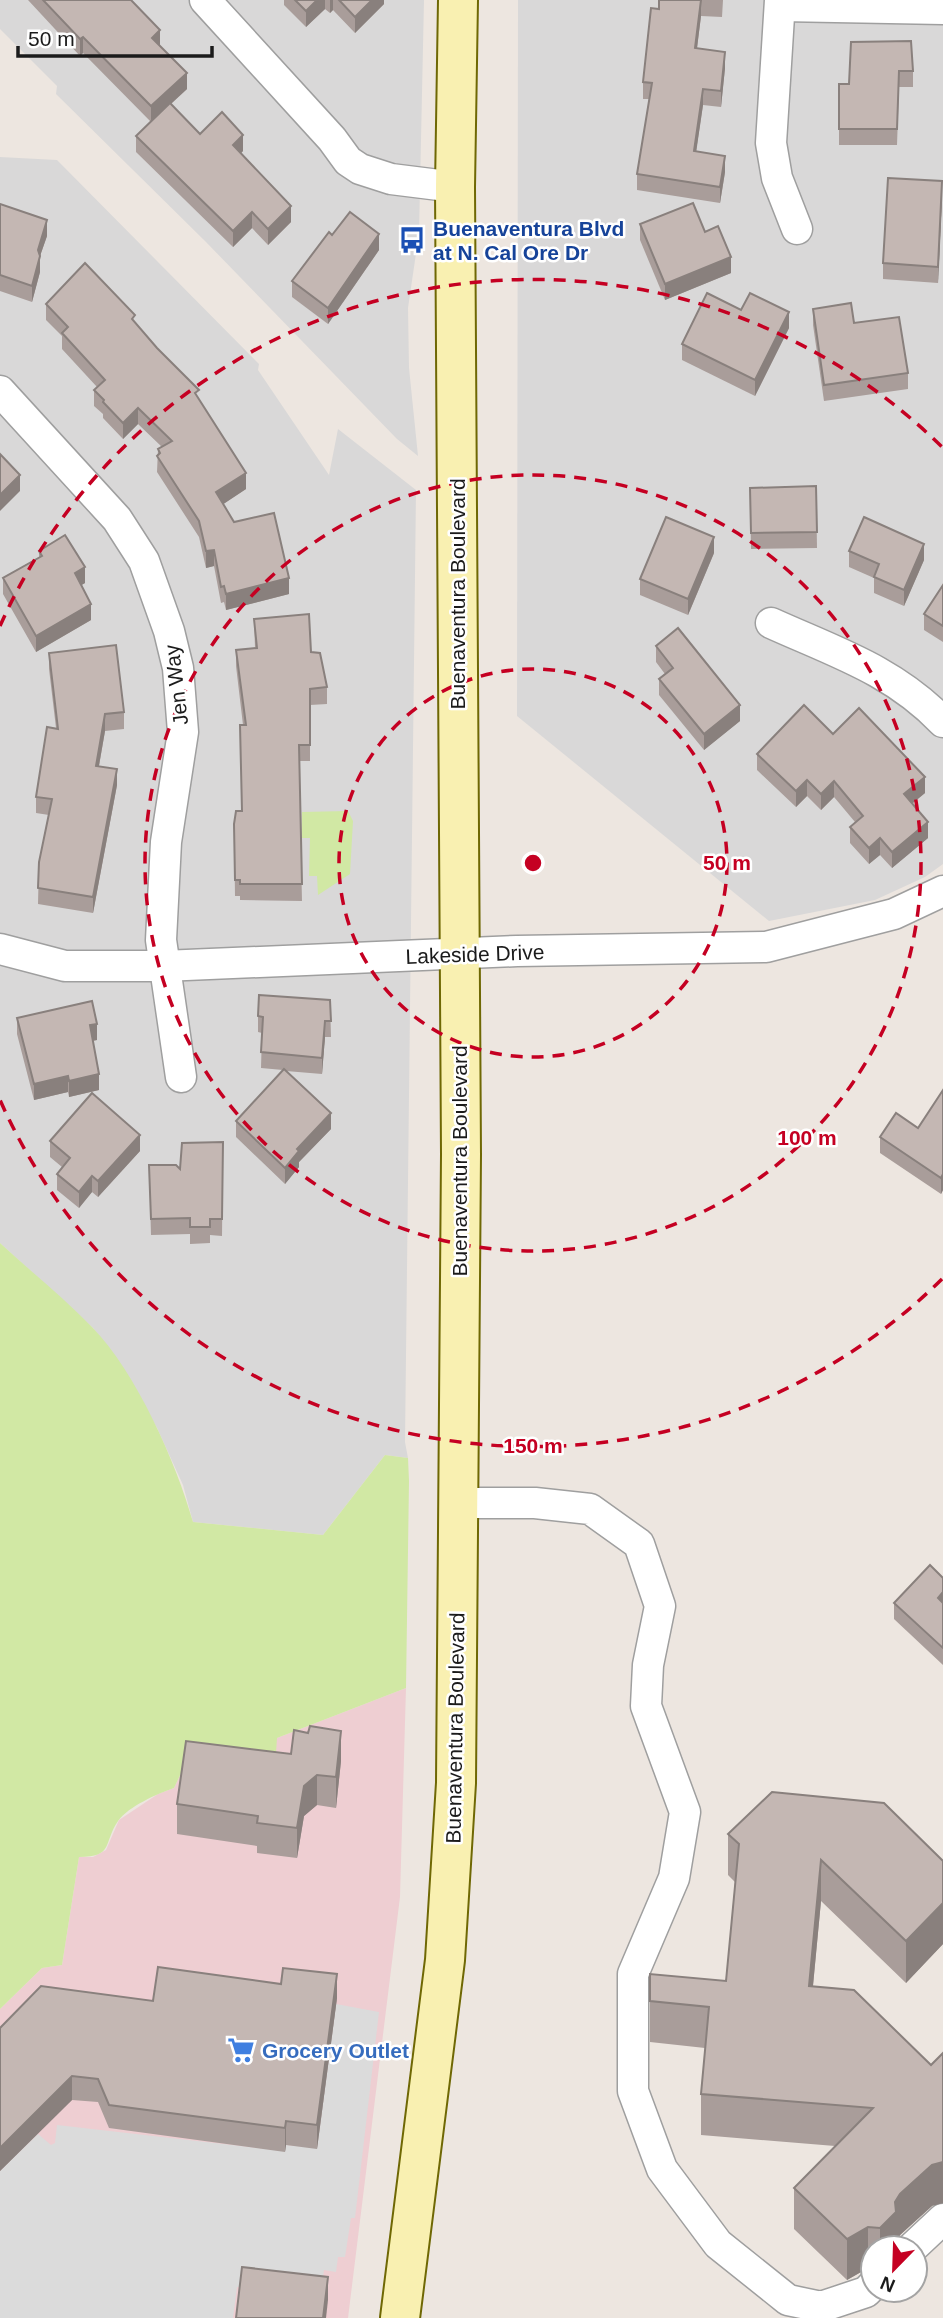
<svg xmlns="http://www.w3.org/2000/svg" width="943" height="2318" viewBox="0 0 943 2318" font-family="Helvetica,sans-serif">
<style>
.residential{fill:#d9d8d8}
.commercial{fill:#eeced2}
.grass{fill:#d1e8a4}
.parking{fill:#dbdbdb}
.lines{fill:none;stroke-linecap:round;stroke-linejoin:round}
.street-casing{stroke:#9f9f9f;stroke-width:33}
.secondary-casing{stroke:#6f6804;stroke-width:42}
.street{stroke:#fff;stroke-width:30}
.secondary{stroke:#f9f0b1;stroke-width:38}
.wall{fill:#a99d9a}
.shaded-wall{fill:#89807d}
.building{fill:#c4b7b3;stroke:#89807d;stroke-width:2}
.ring{fill:none;stroke:#c50022;stroke-width:3.5;stroke-dasharray:12 9}
.labels{text-anchor:middle;dominant-baseline:central;stroke-width:5;stroke-linejoin:round;paint-order:stroke}
.transit-label{font-size:21px;font-weight:bold;fill:#164399;stroke:#fff;text-anchor:start}
.street-label{font-size:21px;fill:#1b1b1b;stroke:#fff}
.shop-label{font-size:21px;font-weight:bold;fill:#366cbe;stroke:#fff;text-anchor:start}
.centre{fill:#c50022;stroke:#fff;stroke-width:3.5}
.ring-label{font-size:21px;text-anchor:middle;font-weight:bold;fill:#c50022;stroke:#fff;stroke-width:5;stroke-linejoin:round;paint-order:stroke}
</style>
<rect width="100%" height="100%" fill="#ede6e0"/>
<!-- residential -->
<g class="residential">
<path d="M0,0H424L419,233L408,308L409,368L418,456L397,439L206,242L56,94L57,86L0,29Z"/>
<path d="M518,0H943V864L925,877L875,900L769,921L517,716Z"/>
<path d="M0,157L57,160L259,364L258,370L329,475L338,429L416,490L405,1442L408,1458L385,1455L323,1535L193,1522L183,1485L157,1428L112,1352L93,1328L0,1243Z"/>
</g>
<!-- commercial -->
<path class="commercial" d="M406,1688L400,1897L348,2318H0V2009L42,1968L62,1965L79,1857H93L106,1850L119,1820L158,1794L174,1788L184,1767L277,1738Z"/>
<!-- grass -->
<g class="grass">
<path d="M348,811L353,821L350,874L318,895L317,876H309L310,838H301L302,812Z"/>
<path d="M0,1243C30,1271 63,1297 92,1327C136,1372 176,1462 193,1522L323,1535L385,1455L408,1458L409,1481L406,1688L277,1738L276,1753L184,1767L174,1788C157,1794 129,1806 118,1821C103,1843 114,1857 79,1857L62,1965L42,1968L0,2009Z"/>
</g>
<!-- parking -->
<path class="parking" d="M336,2004L379,2012L355,2218H351L345,2257H338L336,2272L324,2270L320,2297L237,2287L233,2318H0V2171L38,2134L51,2145L55,2143L57,2125L284,2151L286,2145L317,2148Z"/>
<g class="lines">
<defs>
<g id="street">
<path d="M205,0L332,139L348,161L360,169L391,179L455,187"/>
<path d="M780,0L771,143L777,178L797,229"/>
<path d="M781,6L943,9"/>
<path d="M0,391L117,519L144,561L169,631L178,668L183,732L166,842L161,940L181,1077"/>
<path d="M771,623C835,652 893,670 943,722"/>
<path d="M0,949L65,966H163L517,951L766,947L894,914L943,891"/>
<path d="M460,1503H535L590,1509L639,1544L660,1606L648,1665L646,1706L685,1812L674,1878L633,1974V2091L662,2169L718,2244L788,2300L821,2307L866,2292L873,2285"/>
<path d="M912,2248L943,2219"/>
</g>
<path id="secondary" d="M400,2318L445,1960L456,1783L461,1154L455,187L458,0"/>
</defs>
<!-- street casing -->
<use href="#street" class="street-casing"/>
<!-- secondary casing -->
<use href="#secondary" class="secondary-casing"/>
<!-- street -->
<use href="#street" class="street"/>
<!-- secondary -->
<use href="#secondary" class="secondary"/>
</g>
<!-- wall -->
<g class="wall">
<path d="M28,0H131L187,89L171,104L200,134L243,151L241,153L291,222L268,245L252,228L233,247L136,152V136L151,122L83,53L80,56Z"/>
<path d="M284,0H384V4L355,33L333,10L330,13L325,9L306,27L284,5Z"/>
<path d="M659,0H723L722,17L701,16L697,48L725,68L721,107L703,105L696,151L725,172L720,203L637,190V174L649,99H643V82L659,9Z"/>
<path d="M851,42L913,71V87H899L897,145H839V84H849Z"/>
<path d="M942,197L938,283L883,279V263Z"/>
<path d="M0,204L47,236L40,256V272L32,302L0,291Z"/>
<path d="M640,224L705,232L731,273L665,300L640,240Z"/>
<path d="M332,235L379,250L328,324L292,297V281Z"/>
<path d="M46,304L135,323L199,399L246,489L223,504L234,522L289,594L226,610L224,602L221,603L214,566L206,568L199,537L157,472L158,449L162,447L138,424L123,439L103,418V414L94,406V390L97,387L62,349V336L46,320Z"/>
<path d="M813,309L854,323L908,373V389L824,401L813,325Z"/>
<path d="M741,310L789,328L755,396L682,360V344Z"/>
<path d="M816,486L817,548L751,549L750,488Z"/>
<path d="M39,551L85,583L81,585L91,620L36,652L3,594V578L39,557Z"/>
<path d="M849,551L924,560L904,606L874,593V578L849,567Z"/>
<path d="M714,553L688,615L640,595V579Z"/>
<path d="M943,585V642L924,630V614Z"/>
<path d="M254,619L311,652L327,687V704L310,705V761H299L302,901L240,900V896H235L234,824L242,811L243,725L236,666V650L255,648Z"/>
<path d="M656,646L740,721L704,750L659,695V679L665,674L656,662Z"/>
<path d="M49,653L124,712V729L105,731L99,766L117,785L93,913L38,904L39,862L49,815L36,813V797L56,728L49,669Z"/>
<path d="M833,734L925,793L912,804L928,838L892,868L880,855L869,864L850,843V827L855,822L834,797L821,810L807,796L796,807L757,770V754Z"/>
<path d="M330,1000L331,1037H325L322,1074L286,1071L331,1129L299,1162V1167L285,1184L236,1137V1121L283,1070L261,1068L262,1033L258,1032V1016Z"/>
<path d="M17,1018L97,1040L93,1041L99,1090L69,1097L68,1092L34,1100L17,1034Z"/>
<path d="M943,1090V1190L941,1194L880,1153V1137L918,1128Z"/>
<path d="M50,1141L140,1151L98,1197L92,1192L79,1208L57,1190V1174L62,1167L50,1157Z"/>
<path d="M223,1142L222,1236L210,1235V1243L190,1244V1234L151,1235L149,1165L180,1169Z"/>
<path d="M943,1578V1665L894,1619V1603Z"/>
<path d="M341,1761L336,1808L317,1805L304,1816L297,1858L257,1853V1846L177,1834V1804Z"/>
<path d="M728,1834L943,1861V1944L906,1983L821,1901L813,1986L932,2206L900,2235L896,2243V2248H873V2269L868,2268L847,2280L794,2229V2188L835,2146L701,2135V2094L705,2048L650,2042V1974L726,1981L735,1882L728,1875Z"/>
<path d="M337,1998L317,2149L286,2145L285,2152L109,2128L98,2102L72,2100L0,2171V2028L153,2001Z"/>
</g>
<!-- shaded-wall -->
<g class="shaded-wall">
<path d="M317,0H325V9L306,27V11Z"/>
<path d="M330,0H333V10L330,13Z"/>
<path d="M372,0H384V4L355,33V17Z"/>
<path d="M701,0V16L695,64V48Z"/>
<path d="M160,30V46L152,38Z"/>
<path d="M83,37V53L80,56V39Z"/>
<path d="M725,52V68L721,107V91Z"/>
<path d="M187,73V89L151,122V106Z"/>
<path d="M703,89V105L694,167V151Z"/>
<path d="M243,135V151L233,161V145Z"/>
<path d="M725,156V172L720,203V187Z"/>
<path d="M942,181V197L938,283V267Z"/>
<path d="M291,206V222L268,245V229Z"/>
<path d="M252,212V228L233,247V231Z"/>
<path d="M47,220V236L40,256V272L32,302V286L38,250Z"/>
<path d="M379,234V250L328,324V308Z"/>
<path d="M731,257V273L665,300V284Z"/>
<path d="M789,312V328L755,396V380Z"/>
<path d="M138,408V424L123,439V423Z"/>
<path d="M246,473V489L216,509V492Z"/>
<path d="M20,475V491L0,511V495Z"/>
<path d="M714,537V553L688,615V599Z"/>
<path d="M924,544V560L904,606V590Z"/>
<path d="M214,550V566L206,568V551Z"/>
<path d="M85,567V583L75,589V573Z"/>
<path d="M289,578V594L226,610V594Z"/>
<path d="M91,604V620L36,652V636Z"/>
<path d="M740,705V721L704,750V734Z"/>
<path d="M105,714V731L96,782V766Z"/>
<path d="M117,769V785L93,913V897Z"/>
<path d="M925,777V793L904,810V794Z"/>
<path d="M807,780V796L796,807V791Z"/>
<path d="M834,781V797L821,810V794Z"/>
<path d="M928,822V838L892,868V852Z"/>
<path d="M880,838V855L869,864V848Z"/>
<path d="M325,1021V1037L322,1074V1058Z"/>
<path d="M97,1024V1040L90,1041V1025Z"/>
<path d="M99,1074V1090L69,1097V1081Z"/>
<path d="M68,1076V1092L34,1100V1084Z"/>
<path d="M331,1113V1129L299,1162V1167L285,1184V1168L297,1149Z"/>
<path d="M140,1135V1151L98,1197V1181Z"/>
<path d="M943,1174V1190L941,1194V1178Z"/>
<path d="M92,1176V1192L79,1208V1192Z"/>
<path d="M943,1592V1608L938,1598Z"/>
<path d="M341,1731V1761L336,1808V1777Z"/>
<path d="M317,1775V1805L304,1816L297,1858V1828L304,1786Z"/>
<path d="M821,1860V1901L809,2027V1986Z"/>
<path d="M943,1903V1944L906,1983V1941Z"/>
<path d="M337,1974V1998L317,2149V2125Z"/>
<path d="M72,2076V2100L0,2171V2148Z"/>
<path d="M286,2121V2145L285,2152V2128Z"/>
<path d="M943,2162V2203L932,2206L900,2235L896,2243V2248H880V2228L900,2194L932,2165Z"/>
<path d="M868,2227V2268L847,2280V2239Z"/>
<path d="M328,2277V2300L326,2318H323Z"/>
</g>
<!-- building -->
<g class="building">
<path d="M43,0H131L160,30L152,38L187,73L151,106L83,37L80,39Z"/>
<path d="M295,0H317L306,11Z"/>
<path d="M339,0H372L355,17Z"/>
<path d="M659,0H701L695,48L725,52L721,91L703,89L694,151L725,156L720,187L637,174L652,83L643,82L651,8L659,9Z"/>
<path d="M911,41L913,71H899L897,129H839V84H849L851,42Z"/>
<path d="M170,103L200,134L222,112L243,135L233,145L291,206L268,229L252,212L233,231L136,136Z"/>
<path d="M888,178L942,181L938,267L883,263Z"/>
<path d="M693,203L705,232L718,226L731,257L665,284L640,224Z"/>
<path d="M0,204L47,220L38,250L40,256L32,286L0,275Z"/>
<path d="M350,212L379,234L328,308L292,281L329,232L332,235Z"/>
<path d="M85,263L135,315L132,319L157,348L199,390L195,393L246,473L216,492L234,522L274,513L289,578L226,594L224,586L221,587L214,550L206,551L199,521L157,456L160,453L158,449L172,441L138,408L123,423L103,402L104,400L94,390L105,380L62,333L68,327L46,304Z"/>
<path d="M707,293L741,310L750,293L789,312L755,380L682,344Z"/>
<path d="M851,303L854,323L899,317L908,373L824,385L813,309Z"/>
<path d="M0,454L20,475L0,495Z"/>
<path d="M816,486L817,532L751,533L750,488Z"/>
<path d="M666,517L714,537L688,599L640,579Z"/>
<path d="M864,517L924,544L904,590L874,577L879,564L849,551Z"/>
<path d="M65,535L85,567L75,573L91,604L36,636L3,578L42,556L39,551Z"/>
<path d="M943,585V626L924,614Z"/>
<path d="M309,614L311,652L320,653L327,687L310,689V745H299L302,884H240V880H235L234,824L236,811H242L240,725H246L236,650L257,648L254,619Z"/>
<path d="M678,628L740,705L704,734L659,679L673,668L656,646Z"/>
<path d="M116,645L124,712L105,714L96,766L117,769L93,897L38,888L39,862L52,799L36,797L47,727L58,729L49,653Z"/>
<path d="M804,705L833,734L859,708L925,777L904,794L928,822L892,852L880,838L869,848L850,827L863,816L834,781L821,794L807,780L796,791L757,754Z"/>
<path d="M259,995L330,1000L331,1021H325L322,1058L261,1052L263,1017L258,1016Z"/>
<path d="M92,1001L97,1024L90,1025L99,1074L69,1081L68,1076L34,1084L17,1018Z"/>
<path d="M284,1069L331,1113L297,1149L299,1151L285,1168L236,1121Z"/>
<path d="M943,1090V1174L941,1178L880,1137L896,1113L918,1128Z"/>
<path d="M92,1093L140,1135L98,1181L92,1176L79,1192L57,1174L70,1158L50,1141Z"/>
<path d="M223,1142L222,1219H210V1227H190V1218L151,1219L149,1165H176L180,1169L182,1143Z"/>
<path d="M930,1565L943,1578V1592L938,1598L943,1603V1648L894,1603Z"/>
<path d="M310,1726L341,1731L336,1777L317,1775L304,1786L297,1828L257,1823L258,1816L177,1804L186,1741L291,1754L294,1730L308,1733Z"/>
<path d="M772,1792L884,1803L943,1861V1903L906,1941L821,1860L809,1986L854,1990L931,2065L943,2053V2162L932,2165L900,2194L895,2202L896,2212L880,2228L868,2227L847,2239L794,2188L873,2108L701,2094L709,2007L650,2001V1974L726,1981L739,1844L728,1834Z"/>
<path d="M158,1967L281,1984L283,1968L337,1974L317,2125L286,2121L285,2128L109,2105L98,2079L72,2076L0,2148V2028L41,1986L153,2001Z"/>
<path d="M242,2267L328,2277L323,2318H236Z"/>
</g>
<!-- distance rings -->
<g class="ring">
<circle cx="533" cy="863" r="194"/>
<circle cx="533" cy="863" r="388"/>
<path d="M942 1279A583 583 0 0 1 0 1100M0 626A583 583 0 0 1 942 447"/>
</g>
<!-- icons -->
<defs>
<symbol id="bus-bare" viewBox="-9 -9 18 18"><path d="M-5-6H5V4H4V6H2V4H-2V6H-4V4H-5ZM-3.5-4V0h7V-4ZM-3.5 1.2v1.5H-2V1.2ZM2 1.2v1.5H3.5V1.2Z" fill="#1a4fb4" stroke="#fff" stroke-width="2.5" paint-order="stroke"/></symbol>
<symbol id="supermarket-bare" viewBox="-9 -9 18 18"><path d="M-6-5.5h2.5l.6 2H6L4.5 2H-2.5L-4.4-4H-6ZM-1.5 3.2a1.3 1.3 0 1 0 .1 0ZM3 3.2a1.3 1.3 0 1 0 .1 0Z" fill="#3f7fe0" stroke="#fff" stroke-width="2.5" paint-order="stroke"/></symbol>
</defs>
<g fill-rule="evenodd">
<use href="#bus-bare" x="393" y="221" width="38" height="38"/>
<use href="#supermarket-bare" x="222" y="2031" width="38" height="38"/>
</g>
<g class="labels">
<!-- transit labels -->
<g class="transit-label">
<text x="433" y="228">Buenaventura Blvd<tspan x="433" dy="24">at N. Cal Ore Dr</tspan></text>
</g>
<!-- street labels -->
<g class="street-label">
<text transform="translate(457 594) rotate(-90)">Buenaventura Boulevard</text>
<text transform="translate(176 685) rotate(-97)">Jen Way</text>
<text transform="translate(475 954) rotate(-2)">Lakeside Drive</text>
<text transform="translate(459 1161) rotate(-90)">Buenaventura Boulevard</text>
<text transform="translate(455 1728) rotate(-89)">Buenaventura Boulevard</text>
</g>
<!-- shop labels -->
<g class="shop-label">
<text x="262" y="2050">Grocery Outlet</text>
</g>
</g>
<circle cx="533" cy="863" r="10" class="centre"/>
<g class="ring-label">
<text x="727" y="870">50 m</text>
<text x="807" y="1145">100 m</text>
<text x="533" y="1453">150 m</text>
</g>
<!-- north arrow -->
<g transform="translate(894 2269) rotate(203)"><circle r="33" fill="#ffffff" stroke="#a4a4a4" stroke-width="2"/>
<path d="M0-5L12 26L0 18L-12 26Z" fill="#c50022"/>
<text y="-10" font-size="19" font-weight="bold" text-anchor="middle" fill="#1b1b1b">N</text>
</g>
<!-- scale -->
<path d="M18 46v10h194v-10" fill="none" stroke="#1b1b1b" stroke-width="3.5"/>
<text x="28" y="46" font-size="21" fill="#1b1b1b" stroke="#ffffff" stroke-width="5" paint-order="stroke">50 m</text>
</svg>
